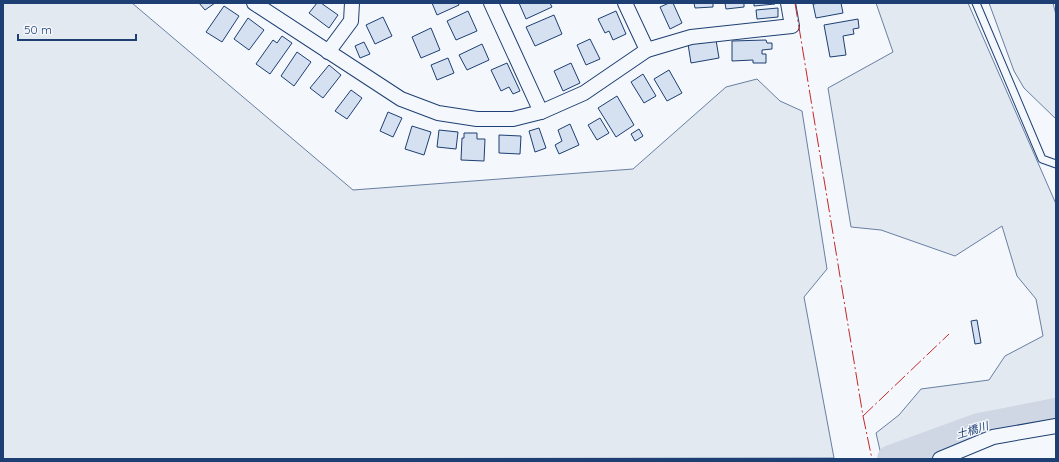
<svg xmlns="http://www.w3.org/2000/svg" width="1059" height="462" viewBox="0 0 1059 462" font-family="Quicksand,'Noto Sans JP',sans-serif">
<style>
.green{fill:#e3e9f0;stroke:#687fa3}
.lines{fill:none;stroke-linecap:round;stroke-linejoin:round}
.river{stroke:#cfd7e4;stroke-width:28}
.building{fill:#d5e0f0;stroke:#1d3f73}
.lane-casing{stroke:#1d3f73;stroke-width:9}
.street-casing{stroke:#1d3f73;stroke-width:16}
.lane{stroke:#f4f7fb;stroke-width:7}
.street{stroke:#f4f7fb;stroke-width:14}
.power{stroke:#c62828;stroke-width:1;stroke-dasharray:14 3 2 3;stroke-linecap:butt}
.labels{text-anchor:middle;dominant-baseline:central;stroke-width:3;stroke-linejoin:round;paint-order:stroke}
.water-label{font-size:11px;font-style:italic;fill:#1d3f73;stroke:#f4f7fb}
</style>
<rect width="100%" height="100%" fill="#f4f7fb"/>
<!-- green -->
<g class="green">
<path d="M3,3H132L353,190L633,169L726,87L757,79L780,101L802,111L827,269L804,297L834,458L3,459Z"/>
<path d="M876,3H968L1056,204V416L884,459H882L876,433L899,415L921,389L989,380L1005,356L1043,336L1036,299L1017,276L1002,226L955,256L881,230L851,227L828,88L893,52Z"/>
<path d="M989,3H1053L1056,15V119L1024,88L1014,71Z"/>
</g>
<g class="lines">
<!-- river -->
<path class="river" d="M891,459L979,427L1056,412"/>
</g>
<!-- building -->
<g class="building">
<path d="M199,3H215L205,10Z"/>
<path d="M317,3H321L338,15L329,28L309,13Z"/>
<path d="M432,3H458L459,5L437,15Z"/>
<path d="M519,3H550L552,7L526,19Z"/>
<path d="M669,3H673L682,23L670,29L660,7Z"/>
<path d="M694,3H713V7L695,8Z"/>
<path d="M725,3H744V7L726,9Z"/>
<path d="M754,3H775V4L754,6Z"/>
<path d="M820,3H841L843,13L816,18L813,4Z"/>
<path d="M224,6L239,16L222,42L206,32Z"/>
<path d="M778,8V17L757,19L756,10Z"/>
<path d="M468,11L477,31L456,40L447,21Z"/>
<path d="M616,11L626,34L613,40L609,31L605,33L598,19Z"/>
<path d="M554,15L562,34L535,46L526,27Z"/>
<path d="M383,17L392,36L375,44L366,25Z"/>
<path d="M248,18L264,30L249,50L234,39Z"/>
<path d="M858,19L859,28L853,29L854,34L843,36L846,55L830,57L824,25Z"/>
<path d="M431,28L440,50L421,58L412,37Z"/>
<path d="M282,36L292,43L270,74L256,64L273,40L277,43Z"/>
<path d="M590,39L600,59L586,65L577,45Z"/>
<path d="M716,40L719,58L691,63L688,44Z"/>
<path d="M766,40L767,43H772V49L762,50V54H766V63H753V60L732,61V41Z"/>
<path d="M364,42L370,54L360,58L355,46Z"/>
<path d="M482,44L489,60L467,70L459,55Z"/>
<path d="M297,52L311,62L294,86L281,76Z"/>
<path d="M448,58L454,73L437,80L431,65Z"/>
<path d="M507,63L520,91L513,94L509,87L501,91L491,70Z"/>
<path d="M571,63L580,83L563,91L554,71Z"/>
<path d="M329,65L341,75L323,98L310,88Z"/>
<path d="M669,70L682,93L667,101L654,79Z"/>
<path d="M643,74L656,96L644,103L631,82Z"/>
<path d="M351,90L362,98L347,119L335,111Z"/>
<path d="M617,96L634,125L616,137L598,108Z"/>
<path d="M388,112L402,118L393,137L380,131Z"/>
<path d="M600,118L609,133L597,140L588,125Z"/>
<path d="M570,124L579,145L559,154L555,145L562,141L558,130Z"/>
<path d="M412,126L431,132L424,155L405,149Z"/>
<path d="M539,128L546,148L535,152L529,131Z"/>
<path d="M639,129L643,136L635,141L631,134Z"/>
<path d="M439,130L458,132L456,149L437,147Z"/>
<path d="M464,133H477V139H485L484,161L461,160L462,138H464Z"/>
<path d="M499,135L521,136L520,154L499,153Z"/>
<path d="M977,320L981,343L975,344L971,321Z"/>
</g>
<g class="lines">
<defs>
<path id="lane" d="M976,3L1042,159L1056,164"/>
<g id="street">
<path d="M254,3L401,99L438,113L477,119H513L541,112L584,93L647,50L691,37L792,26L788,3"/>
<path d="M491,3L541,112"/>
<path d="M625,3L647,50"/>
<path d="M328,52L351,21L352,3"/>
<path d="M940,459L993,437L1056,426"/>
</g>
</defs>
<!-- lane casing -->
<use href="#lane" class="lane-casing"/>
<!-- street casing -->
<use href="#street" class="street-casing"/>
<!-- lane -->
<use href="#lane" class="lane"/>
<!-- street -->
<use href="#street" class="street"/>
<!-- power -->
<g class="power">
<path d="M795,3L863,416L872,459"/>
<path d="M863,416L949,334"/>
</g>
</g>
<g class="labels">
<!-- water labels -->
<g class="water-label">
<text transform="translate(972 430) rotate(-17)">土橋川</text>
</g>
</g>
<!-- border -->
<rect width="1059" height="462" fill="none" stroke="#1d3f73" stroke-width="8"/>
<!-- scale -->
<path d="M18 34v6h118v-6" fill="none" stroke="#1d3f73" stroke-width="2"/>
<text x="24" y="34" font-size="12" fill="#1d3f73" stroke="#f4f7fb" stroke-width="3" paint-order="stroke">50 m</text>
</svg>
